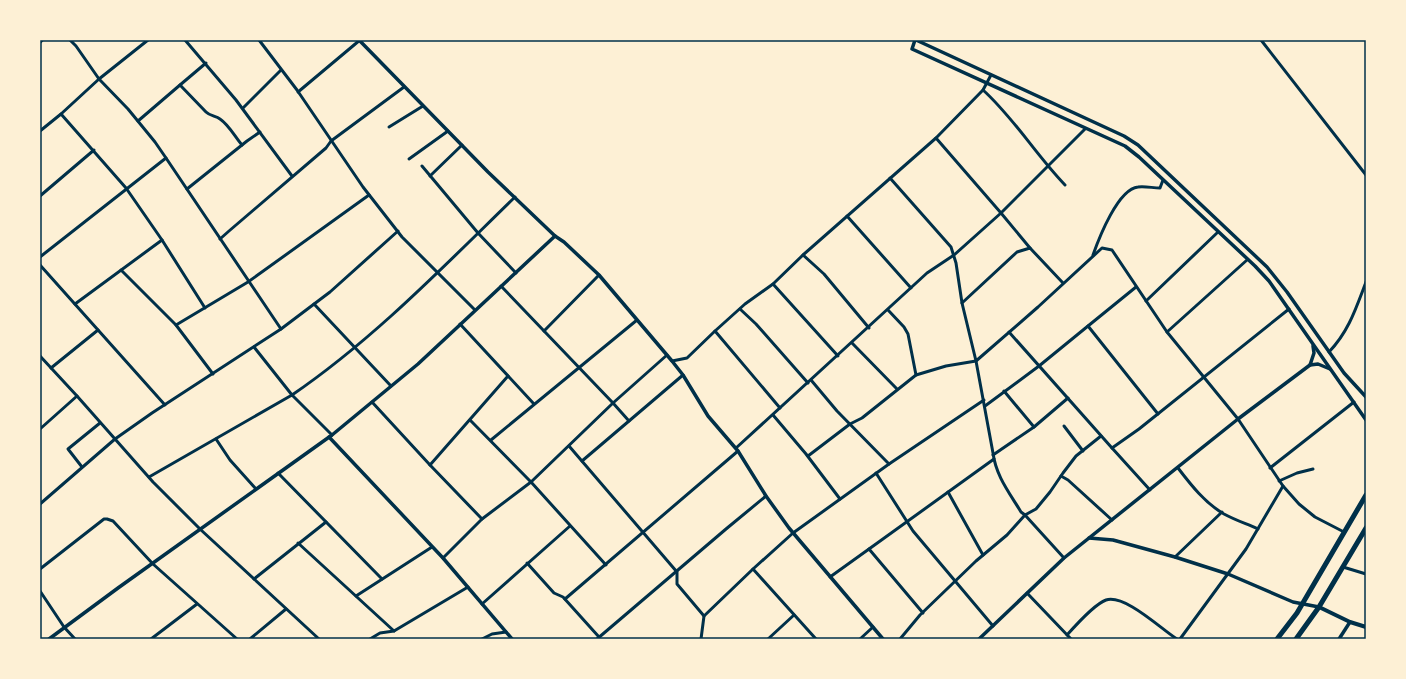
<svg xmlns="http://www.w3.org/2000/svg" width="1406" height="679" viewBox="0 0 1406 679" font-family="'Source Sans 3',sans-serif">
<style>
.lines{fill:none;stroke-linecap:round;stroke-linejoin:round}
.minor{stroke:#003049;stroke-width:3}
.tertiary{stroke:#003049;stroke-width:3.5}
.secondary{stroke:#003049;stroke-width:4}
.trunk{stroke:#003049;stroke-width:5}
.neatline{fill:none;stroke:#003049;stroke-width:1.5}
</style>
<rect width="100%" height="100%" fill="#fdf0d5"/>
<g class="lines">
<!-- minor -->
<g class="minor">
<path d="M185,40L236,100L292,176"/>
<path d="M259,40L297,90L363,187L402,237L475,310"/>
<path d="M1261,40L1366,175"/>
<path d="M180,85L206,63"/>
<path d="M983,90C1014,118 1036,155 1065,185"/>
<path d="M298,92L360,40"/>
<path d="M243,108L281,70"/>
<path d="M61,114L99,79L148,40"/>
<path d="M138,121L180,85L206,112C210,116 216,116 220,119C229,125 235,137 242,145"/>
<path d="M389,127L423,106"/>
<path d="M40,131L61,114L126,188L162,240L205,308"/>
<path d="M936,138L1001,213L1030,248"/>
<path d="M409,159L448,131"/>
<path d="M422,166L478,233L516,273"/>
<path d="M430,176L462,145"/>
<path d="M890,178L951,247L956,263L962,303L976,361L1038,307L1102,248L1112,250L1167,332L1247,260"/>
<path d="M187,189L247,141L260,132"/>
<path d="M40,196L94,150"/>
<path d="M847,216L911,288"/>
<path d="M220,239L229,231L326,148L331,141L404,87"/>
<path d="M803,255L824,274L869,328"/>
<path d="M1093,255C1099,238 1118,189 1138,187C1145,186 1153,188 1160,188L1163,180"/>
<path d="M40,257L166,158L155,142L128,109L99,79L76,46L70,40"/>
<path d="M40,265L165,405"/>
<path d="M121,270L176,325L213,374"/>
<path d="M773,284L838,356"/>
<path d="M501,286L613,403L629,421"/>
<path d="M1146,301L1218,232"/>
<path d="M962,303L1017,252L1030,248L1063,283"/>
<path d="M75,304L162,240"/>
<path d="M314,304L391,386"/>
<path d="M740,309L756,324L808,383"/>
<path d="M888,310L904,327L908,334L916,375"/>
<path d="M460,324L534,404"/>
<path d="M176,325L248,282L369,195"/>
<path d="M1088,326L1136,287"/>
<path d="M281,329L330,292L398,231"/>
<path d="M544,331L599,275"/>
<path d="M1009,332L1112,448L1139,429L1289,309"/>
<path d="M1167,332L1238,419L1283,486L1246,549L1180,639"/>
<path d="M852,343L897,389"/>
<path d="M254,347L292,395C374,339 444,266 515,197"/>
<path d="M1329,352C1349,331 1356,308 1366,282"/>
<path d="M40,356L77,396L40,429"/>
<path d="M672,361L687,358L715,331"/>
<path d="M51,368L98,330"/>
<path d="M811,380L837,411L889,464L793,533L753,569L816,639"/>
<path d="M1004,391L1034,427"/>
<path d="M77,396L115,439L152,413L281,329L166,158"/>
<path d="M372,402L430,465L482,519"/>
<path d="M985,406L1039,366L1088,326L1158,414"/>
<path d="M780,408L715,331L745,304L773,284L803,255L936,138L983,90L991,75"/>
<path d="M773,415L806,454L840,499"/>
<path d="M470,420L531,482L606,565"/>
<path d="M1064,426L1083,451"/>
<path d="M216,439L230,460L256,489"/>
<path d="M491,440L637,320"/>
<path d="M569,446L677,572V584L704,616"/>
<path d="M736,448L927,273L954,255L1001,213L1085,129"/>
<path d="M1112,448L1150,490"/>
<path d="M993,455L1034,427L1068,398"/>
<path d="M808,456L850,424L862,418L916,375L946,366L976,361L993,453C996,476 1009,492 1021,512L1025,515L1064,558"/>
<path d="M582,461L683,375"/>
<path d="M889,464L984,400"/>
<path d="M430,465L508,376"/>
<path d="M82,467L68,449L100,423"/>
<path d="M1178,468C1191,485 1205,503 1224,514C1235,520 1247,524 1258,529"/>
<path d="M1270,468L1354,402"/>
<path d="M278,473L382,579"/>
<path d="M876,473L913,531L993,626"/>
<path d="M1061,476L1068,480L1112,520"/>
<path d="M149,477L292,395L332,435"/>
<path d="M1279,481L1297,473L1313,469"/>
<path d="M1283,486L1299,504L1315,517L1344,532"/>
<path d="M948,492L983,555"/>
<path d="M40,504L115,439L153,482L201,530L319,639"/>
<path d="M298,543L394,631"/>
<path d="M869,549L994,459"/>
<path d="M1175,557L1222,512"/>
<path d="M443,558L482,519L531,482L613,403L667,355"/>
<path d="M527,563L554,593L563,597L599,637"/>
<path d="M1343,567L1366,574"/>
<path d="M40,569L104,519H107L113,521L153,564L237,639"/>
<path d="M830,577L869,549L923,613"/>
<path d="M254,579L326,522"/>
<path d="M40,591L64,627L75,639"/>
<path d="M1027,593L1071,639"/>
<path d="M356,596L432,547"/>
<path d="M565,599L738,451"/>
<path d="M482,604L570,526"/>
<path d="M1067,635C1075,626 1095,604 1106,600C1125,594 1161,629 1177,639"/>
<path d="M151,639L197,604"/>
<path d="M250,639L286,609"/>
<path d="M370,639L380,633L394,631L468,587"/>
<path d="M482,639L492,634L506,632"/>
<path d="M597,639L726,529L766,496"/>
<path d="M701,639L704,616L753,569"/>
<path d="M768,639L794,615"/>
<path d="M860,639L873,627"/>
<path d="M900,639L920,615L976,561L1007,535L1025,515L1036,509L1050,492L1063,473L1076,456L1101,436"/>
</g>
<!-- tertiary -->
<g class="tertiary">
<path d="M359,40L488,172L555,236L564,242L599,275L672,361L683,375L708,416L738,451L766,496L789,528L883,639"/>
<path d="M915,40L912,49L1125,146L1139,157L1255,266L1269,281L1366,420"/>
<path d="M916,40L1124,136L1138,145L1267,267L1287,292L1344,373L1366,397"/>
<path d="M40,42L42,40"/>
<path d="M1313,346L1314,353L1310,365L1318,364L1330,369"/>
<path d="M329,437L443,558L512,639"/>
<path d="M1089,538L1113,540L1175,557L1228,574L1293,602L1319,607"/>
<path d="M49,639L118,588L332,435L418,364L555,236"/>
<path d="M979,639L1064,558L1238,419L1310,365"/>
<path d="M1339,639L1350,622"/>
</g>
<!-- secondary -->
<path class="secondary" d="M1319,607L1350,622L1366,627"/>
<!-- trunk -->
<g class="trunk">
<path d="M1277,639L1297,613L1366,495"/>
<path d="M1296,639L1319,607L1366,528"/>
</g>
</g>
<!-- border -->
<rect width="1406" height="679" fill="none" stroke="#fdf0d5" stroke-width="82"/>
<rect x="41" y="41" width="1324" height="597" class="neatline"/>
</svg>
